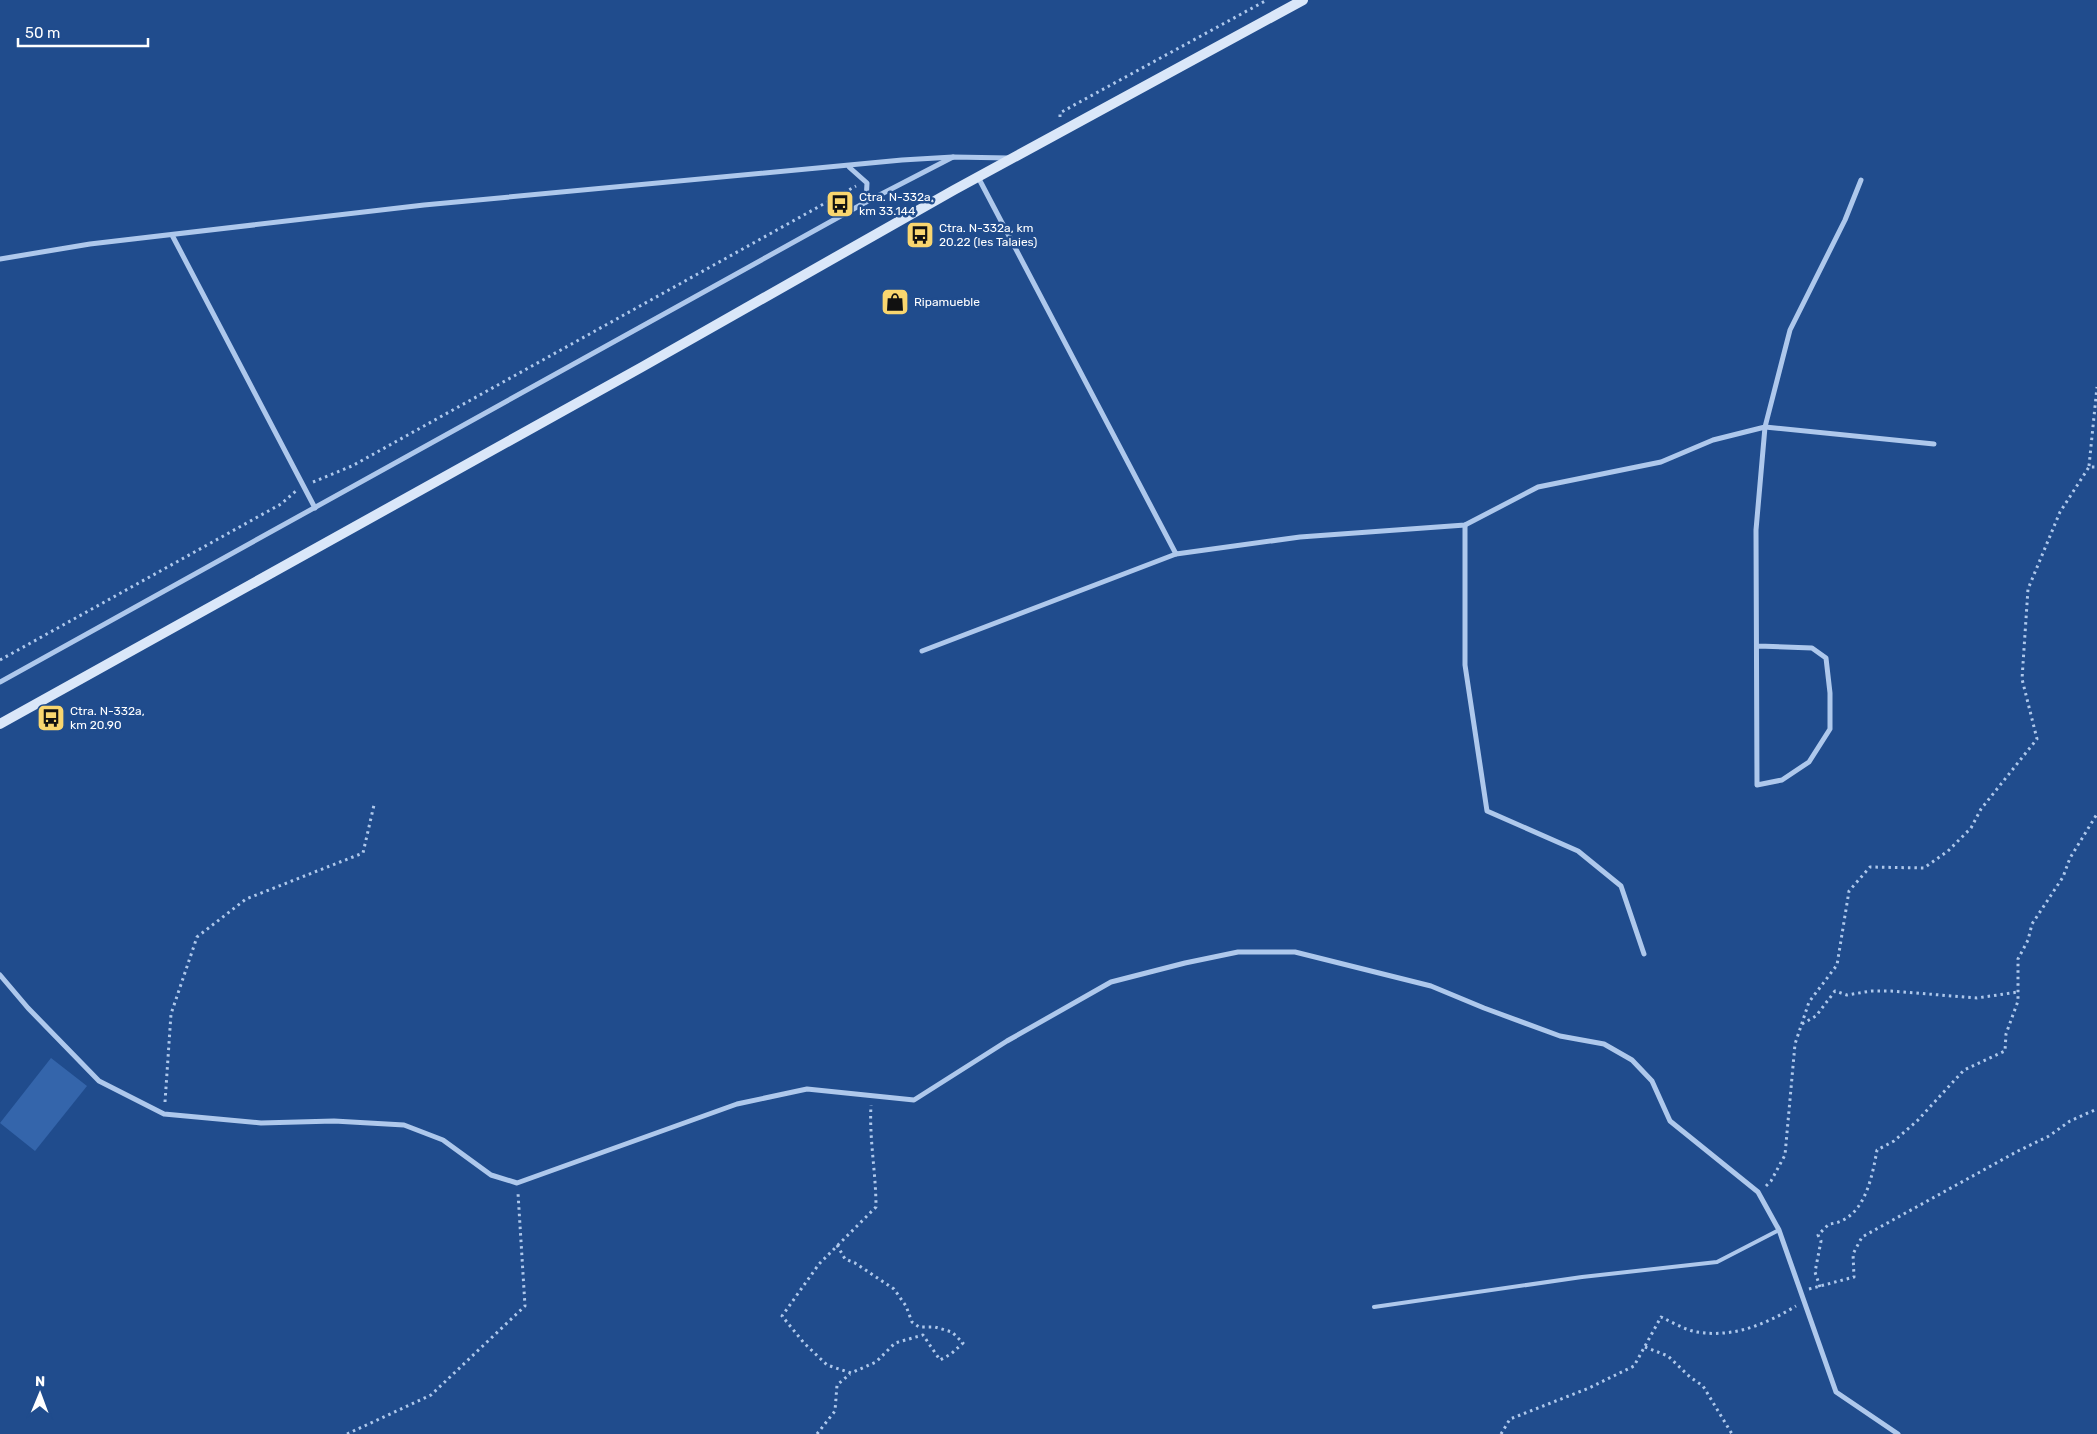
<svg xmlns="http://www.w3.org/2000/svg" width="2097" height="1434" viewBox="0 0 2097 1434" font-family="Rubik,sans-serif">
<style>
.green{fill:#3465ab}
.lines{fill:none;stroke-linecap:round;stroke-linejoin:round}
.path{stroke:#aec8ec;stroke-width:3;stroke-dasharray:2.5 4;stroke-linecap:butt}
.lane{stroke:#aec8ec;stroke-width:4}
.street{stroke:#aec8ec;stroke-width:5}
.secondary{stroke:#dae7f9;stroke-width:10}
.labels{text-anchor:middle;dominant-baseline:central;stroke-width:5;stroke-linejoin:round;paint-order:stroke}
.poi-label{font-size:12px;fill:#fff;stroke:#204c8d;text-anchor:start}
</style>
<rect width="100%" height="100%" fill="#204c8d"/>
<!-- green -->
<path class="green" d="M51,1058L87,1086L35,1151L0,1123Z"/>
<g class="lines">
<!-- path -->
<g class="path">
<path d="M1060,117V113L1076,104L1267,0"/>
<path d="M2089,466L2097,387"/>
<path d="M313,482L352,466L856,186"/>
<path d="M0,660L281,504L296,491"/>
<path d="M1802,1024L1816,1016L1835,991L1847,995L1871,991H1891L1977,998L2018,992"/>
<path d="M165,1102L171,1014L197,937L246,899L363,853L374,805"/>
<path d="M1766,1186L1771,1181L1785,1155L1795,1044L1809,1002L1837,965L1849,891L1870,867L1924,868L1948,851L1971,828L1981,809L2037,739L2022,679L2028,589L2060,512L2089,467H2097"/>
<path d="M837,1245L845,1259L855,1263L894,1289L906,1306L912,1322L919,1327H935L952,1332L963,1343L951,1354L940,1360L923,1335L895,1343L876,1362L851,1373L827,1365L804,1343L782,1316L819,1264L876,1207C876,1172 869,1139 871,1105"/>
<path d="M1820,1287L1815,1272L1821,1241L1818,1235L1829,1224C1864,1221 1872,1178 1877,1150L1894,1141L1917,1121L1964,1070L2005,1051L2006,1034L2018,1001V959L2028,940L2032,924L2063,877L2070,858L2097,814"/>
<path d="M1809,1289L1854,1277L1853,1254L1862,1237L2018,1151L2049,1136L2070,1121L2097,1109"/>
<path d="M1645,1347L1668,1356L1690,1377L1703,1386L1732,1434"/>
<path d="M347,1434L431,1395L525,1306L518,1193"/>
<path d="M817,1434L835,1411L837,1385L850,1374"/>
<path d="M1501,1434L1510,1419L1589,1388L1634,1366L1661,1317C1672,1322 1685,1330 1697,1332C1734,1338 1766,1324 1796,1306"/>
</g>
<!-- lane -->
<path class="lane" d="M1374,1307L1582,1277L1717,1262L1779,1230"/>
<!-- street -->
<g class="street">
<path d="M849,167L867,183L866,202"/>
<path d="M978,177L1176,554L1300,537L1465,525L1538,487L1661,462L1713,440L1765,427L1790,330L1845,220L1861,180"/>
<path d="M172,235L315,508"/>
<path d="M0,259L90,244L424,205L902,160L953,157L1009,158"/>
<path d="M1465,525V665L1487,811L1578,851L1621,886L1644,954"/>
<path d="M1758,646L1812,648L1826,658L1830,693V729L1809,762L1782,780L1757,785L1756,530L1765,427L1934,444"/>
<path d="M922,651L1176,554"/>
<path d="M0,682L866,202L953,157"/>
<path d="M0,975L28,1008L99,1081L164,1114L261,1123L334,1121L404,1125L443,1140L491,1175L517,1183L737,1104L807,1089L914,1100L1007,1041L1111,982L1185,963L1238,952H1295L1431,986L1484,1008L1560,1036L1604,1044L1632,1060L1652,1081L1670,1121L1758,1192L1779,1230L1836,1392L1898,1434"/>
</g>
<!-- secondary -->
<path class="secondary" d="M0,724L642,367L954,190L1303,0"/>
</g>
<!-- icons -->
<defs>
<symbol id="bus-square" viewBox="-11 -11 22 22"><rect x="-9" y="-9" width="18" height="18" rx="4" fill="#f9d66f" stroke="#204c8d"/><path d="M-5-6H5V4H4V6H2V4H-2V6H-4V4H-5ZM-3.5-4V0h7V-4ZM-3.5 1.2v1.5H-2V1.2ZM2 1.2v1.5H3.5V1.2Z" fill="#111"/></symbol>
<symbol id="shop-square" viewBox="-11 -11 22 22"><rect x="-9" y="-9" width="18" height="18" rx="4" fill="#f9d66f" stroke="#204c8d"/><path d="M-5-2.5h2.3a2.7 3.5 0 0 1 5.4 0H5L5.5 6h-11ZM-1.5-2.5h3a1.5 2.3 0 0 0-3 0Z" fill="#111"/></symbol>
</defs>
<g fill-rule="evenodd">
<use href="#bus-square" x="824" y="188" width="32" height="32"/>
<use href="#bus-square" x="904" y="219" width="32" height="32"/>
<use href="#shop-square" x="879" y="286" width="32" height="32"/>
<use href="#bus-square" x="35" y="702" width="32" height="32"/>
</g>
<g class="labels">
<!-- poi labels -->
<g class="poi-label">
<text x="859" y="197">Ctra. N-332a,<tspan x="859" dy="14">km 33.144</tspan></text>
<text x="939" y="228">Ctra. N-332a, km<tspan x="939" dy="14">20.22 (les Talaies)</tspan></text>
<text x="914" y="302">Ripamueble</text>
<text x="70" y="711">Ctra. N-332a,<tspan x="70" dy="14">km 20.90</tspan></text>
</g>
</g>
<!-- north arrow -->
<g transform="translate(40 1394) rotate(1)" stroke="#204c8d" stroke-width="4" paint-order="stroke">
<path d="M0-4L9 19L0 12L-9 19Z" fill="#ffffff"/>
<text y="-8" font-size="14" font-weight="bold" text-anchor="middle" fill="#ffffff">N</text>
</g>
<!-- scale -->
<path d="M18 38v8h130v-8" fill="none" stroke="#ffffff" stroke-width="2.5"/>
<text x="25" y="38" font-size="15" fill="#ffffff" stroke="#204c8d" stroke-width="4" paint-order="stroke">50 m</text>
</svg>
